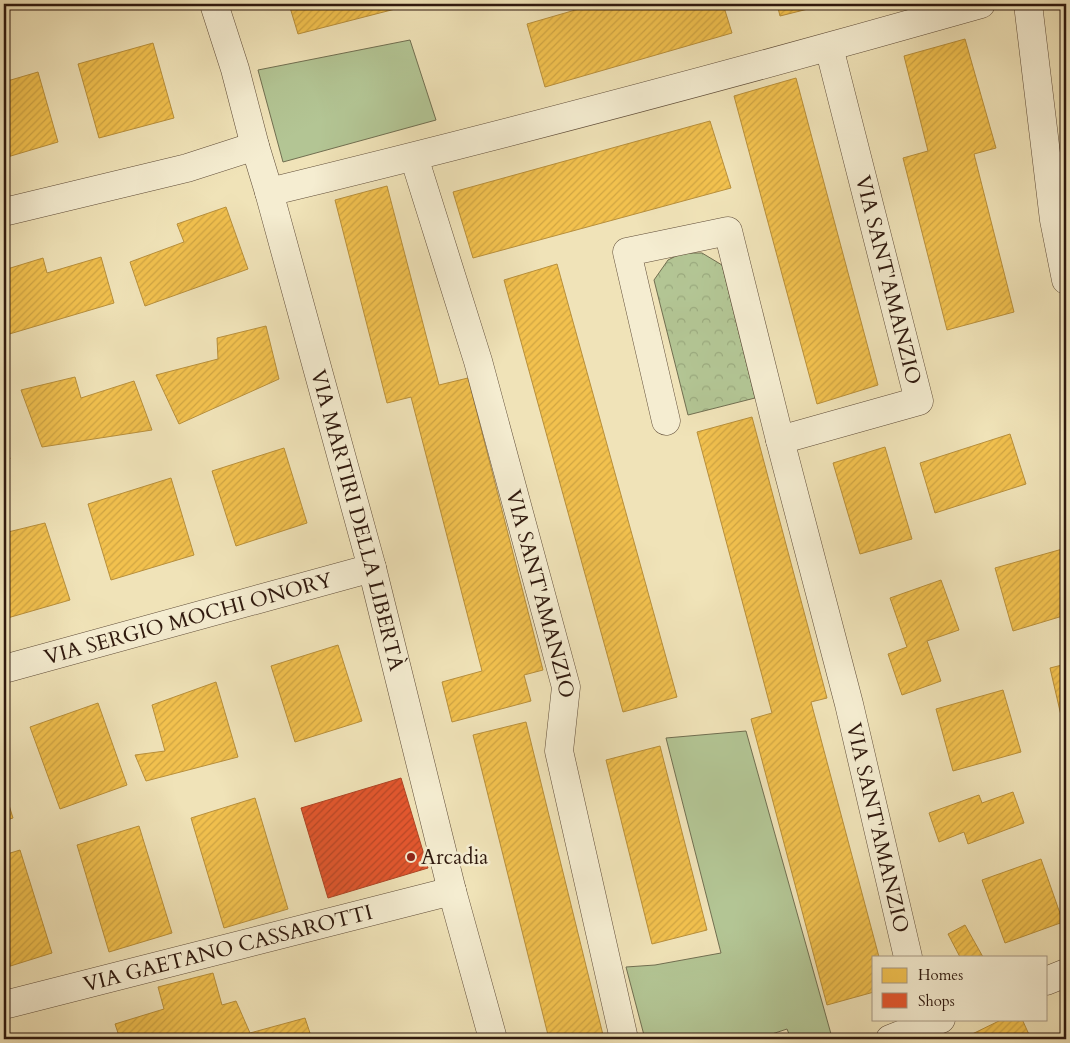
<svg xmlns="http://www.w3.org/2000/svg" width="1070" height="1043" viewBox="0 0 1070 1043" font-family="Cardo,serif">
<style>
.green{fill:#b3c594;stroke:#716f51}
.park{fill:url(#park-crowns);stroke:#716f51}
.homes{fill:url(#homes-hatch);stroke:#b88f3b}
.shops{fill:url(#shops-hatch);stroke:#ae4424}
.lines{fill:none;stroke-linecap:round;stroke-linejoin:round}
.street-casing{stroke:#5f4c38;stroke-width:29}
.street{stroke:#f5edd1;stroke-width:28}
.poi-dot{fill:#8f2418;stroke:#f5edd1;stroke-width:2}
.labels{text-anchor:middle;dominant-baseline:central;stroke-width:5;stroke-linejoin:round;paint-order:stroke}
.street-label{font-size:21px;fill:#2f190e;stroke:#f5edd1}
.poi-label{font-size:21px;fill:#2f190e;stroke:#f5edd1;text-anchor:start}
</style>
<defs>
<pattern id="park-crowns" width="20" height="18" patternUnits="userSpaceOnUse" patternTransform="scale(1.25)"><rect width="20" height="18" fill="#b3c594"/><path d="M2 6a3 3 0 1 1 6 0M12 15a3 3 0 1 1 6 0" fill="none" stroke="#9aa97e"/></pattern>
<pattern id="homes-hatch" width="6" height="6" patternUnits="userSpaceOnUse" patternTransform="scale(1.25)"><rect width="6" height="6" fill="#f2c14e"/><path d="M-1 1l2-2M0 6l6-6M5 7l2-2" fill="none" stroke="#d0a543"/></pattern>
<pattern id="shops-hatch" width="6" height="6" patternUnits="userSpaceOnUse" patternTransform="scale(1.25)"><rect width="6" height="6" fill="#e4572e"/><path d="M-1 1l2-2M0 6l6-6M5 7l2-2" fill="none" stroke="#b94726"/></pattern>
</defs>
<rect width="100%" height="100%" fill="#f0e3b8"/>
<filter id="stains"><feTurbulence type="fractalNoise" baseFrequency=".004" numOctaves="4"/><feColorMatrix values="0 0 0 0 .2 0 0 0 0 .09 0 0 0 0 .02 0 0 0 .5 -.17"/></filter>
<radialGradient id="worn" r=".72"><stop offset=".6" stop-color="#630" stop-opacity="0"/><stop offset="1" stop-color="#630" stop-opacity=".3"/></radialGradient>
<!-- green -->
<g class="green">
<path d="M410,40L436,120L283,162L258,70Z"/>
<path d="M746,731L831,1034L817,1039H791L787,1029L757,1039H645L626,967L655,965L721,953L666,738Z"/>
</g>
<!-- park -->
<path class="park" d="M682,253H702L722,265L755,398L688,415L654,280L668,260Z"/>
<!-- homes -->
<g class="homes">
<path d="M289,4H402L403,7L298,34Z"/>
<path d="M596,4H723L732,33L545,87L527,24Z"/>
<path d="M777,4H828L780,16Z"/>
<path d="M965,39L996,148L974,154L1014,312L947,330L903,158L928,151L904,56Z"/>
<path d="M153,43L174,118L99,138L78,64Z"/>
<path d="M38,72L58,142L4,158V82Z"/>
<path d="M796,78L878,385L817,404L734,96Z"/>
<path d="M710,121L731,188L473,258L453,192Z"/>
<path d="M387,186L439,385L468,378L543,670L524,675L531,701L452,722L442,682L482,671L411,397L387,403L335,200Z"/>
<path d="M226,207L248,269L145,306L130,262L184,242L177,224Z"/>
<path d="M101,257L114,303L6,335L4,327V270L43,258L47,273Z"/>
<path d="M557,264L677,697L623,712L504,280Z"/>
<path d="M266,326L279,379L179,424L156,375L218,359L217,338Z"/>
<path d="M75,377L81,398L134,381L152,430L42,447L21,390Z"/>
<path d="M752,417L827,698L811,702L879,957H874V992L827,1005L751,719L772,713L697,432Z"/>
<path d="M1010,434L1026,484L935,513L920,463Z"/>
<path d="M4,438L10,459L4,461Z"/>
<path d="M885,447L912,539L860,554L833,463Z"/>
<path d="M284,448L307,523L236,546L212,471Z"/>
<path d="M171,478L194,555L111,580L88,504Z"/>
<path d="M45,523L70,600L4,619V533Z"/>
<path d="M1066,548V615L1013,631L995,568Z"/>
<path d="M941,580L959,630L927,641L941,681L902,695L888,654L907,647L890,598Z"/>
<path d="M338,645L362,721L295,742L271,666Z"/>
<path d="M1066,664V737L1050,668Z"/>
<path d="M216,682L238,757L146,781L135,755L165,751L152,705Z"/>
<path d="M1003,690L1021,752L953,771L936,709Z"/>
<path d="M98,703L127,785L60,809L30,727Z"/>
<path d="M526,722L604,1039H549L473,735Z"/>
<path d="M660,746L707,930L652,944L606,760Z"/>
<path d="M4,789L13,818L4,821Z"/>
<path d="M1013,792L1024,823L968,844L964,832L939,842L929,813L979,795L982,803Z"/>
<path d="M255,798L288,909L224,928L191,818Z"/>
<path d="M139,826L172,933L109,952L77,845Z"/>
<path d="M20,850L52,953L4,968V855Z"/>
<path d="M1041,859L1063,922L1005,943L982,880Z"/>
<path d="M965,925L983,957H960L948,934Z"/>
<path d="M213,973L222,1005L236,1001L250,1033L305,1018L312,1039H120L115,1024L164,1009L158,987Z"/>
<path d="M1003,1019H1022L1031,1039H965L964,1038Z"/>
</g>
<!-- shops -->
<path class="shops" d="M401,778L428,868L328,898L301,808Z"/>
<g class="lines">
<defs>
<g id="street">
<path id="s1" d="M214,4L235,69L255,146L269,192L372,568L452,891L493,1039"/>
<path d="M1028,4L1054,220L1066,280"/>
<path id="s2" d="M414,157L478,361L566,687L559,751L624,1039"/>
<path d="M269,192C508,134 745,71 981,4"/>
<path d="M4,212L187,168L255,146"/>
<path id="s3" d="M666,421L627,252L728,231L780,440L849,704L908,957"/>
<path d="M780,440L919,401L829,47"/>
<path id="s4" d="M4,669L372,568"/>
<path d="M1046,981L1066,973"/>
<path id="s5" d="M4,1005L452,891"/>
<path d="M890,1039L941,1019"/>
</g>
</defs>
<!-- street casing -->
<use href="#street" class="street-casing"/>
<!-- street -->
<use href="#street" class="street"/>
</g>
<!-- markers -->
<circle class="poi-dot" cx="411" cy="857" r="5"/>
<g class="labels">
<!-- street labels -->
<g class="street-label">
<text transform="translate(888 280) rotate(76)">VIA SANT'AMANZIO</text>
<text stroke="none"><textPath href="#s1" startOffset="536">VIA MARTIRI DELLA LIBERTÀ</textPath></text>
<text stroke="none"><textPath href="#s2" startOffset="455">VIA SANT'AMANZIO</textPath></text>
<text stroke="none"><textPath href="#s4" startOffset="191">VIA SERGIO MOCHI ONORY</textPath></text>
<text stroke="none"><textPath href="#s3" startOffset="892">VIA SANT'AMANZIO</textPath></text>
<text stroke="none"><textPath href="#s5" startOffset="231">VIA GAETANO CASSAROTTI</textPath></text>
</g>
<!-- poi labels -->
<g class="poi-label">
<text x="421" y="857">Arcadia</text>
</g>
</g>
<!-- margin -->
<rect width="1070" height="1043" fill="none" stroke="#f0e3b8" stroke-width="20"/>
<rect x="5" y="5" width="1060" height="1033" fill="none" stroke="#2f190e" stroke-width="2.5"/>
<rect x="10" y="10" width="1050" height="1023" fill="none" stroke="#2f190e"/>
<!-- legend -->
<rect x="872" y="956" width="175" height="65" fill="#f5edd1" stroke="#a69883"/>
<rect x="882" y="968" width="25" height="15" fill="#f2c14e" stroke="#a69883"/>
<text x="918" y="980" font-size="15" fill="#2f190e">Homes</text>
<rect x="882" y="993" width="25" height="15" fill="#e4572e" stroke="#a69883"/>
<text x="918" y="1006" font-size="15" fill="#2f190e">Shops</text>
<rect width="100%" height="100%" filter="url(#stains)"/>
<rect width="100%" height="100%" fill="url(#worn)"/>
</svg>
